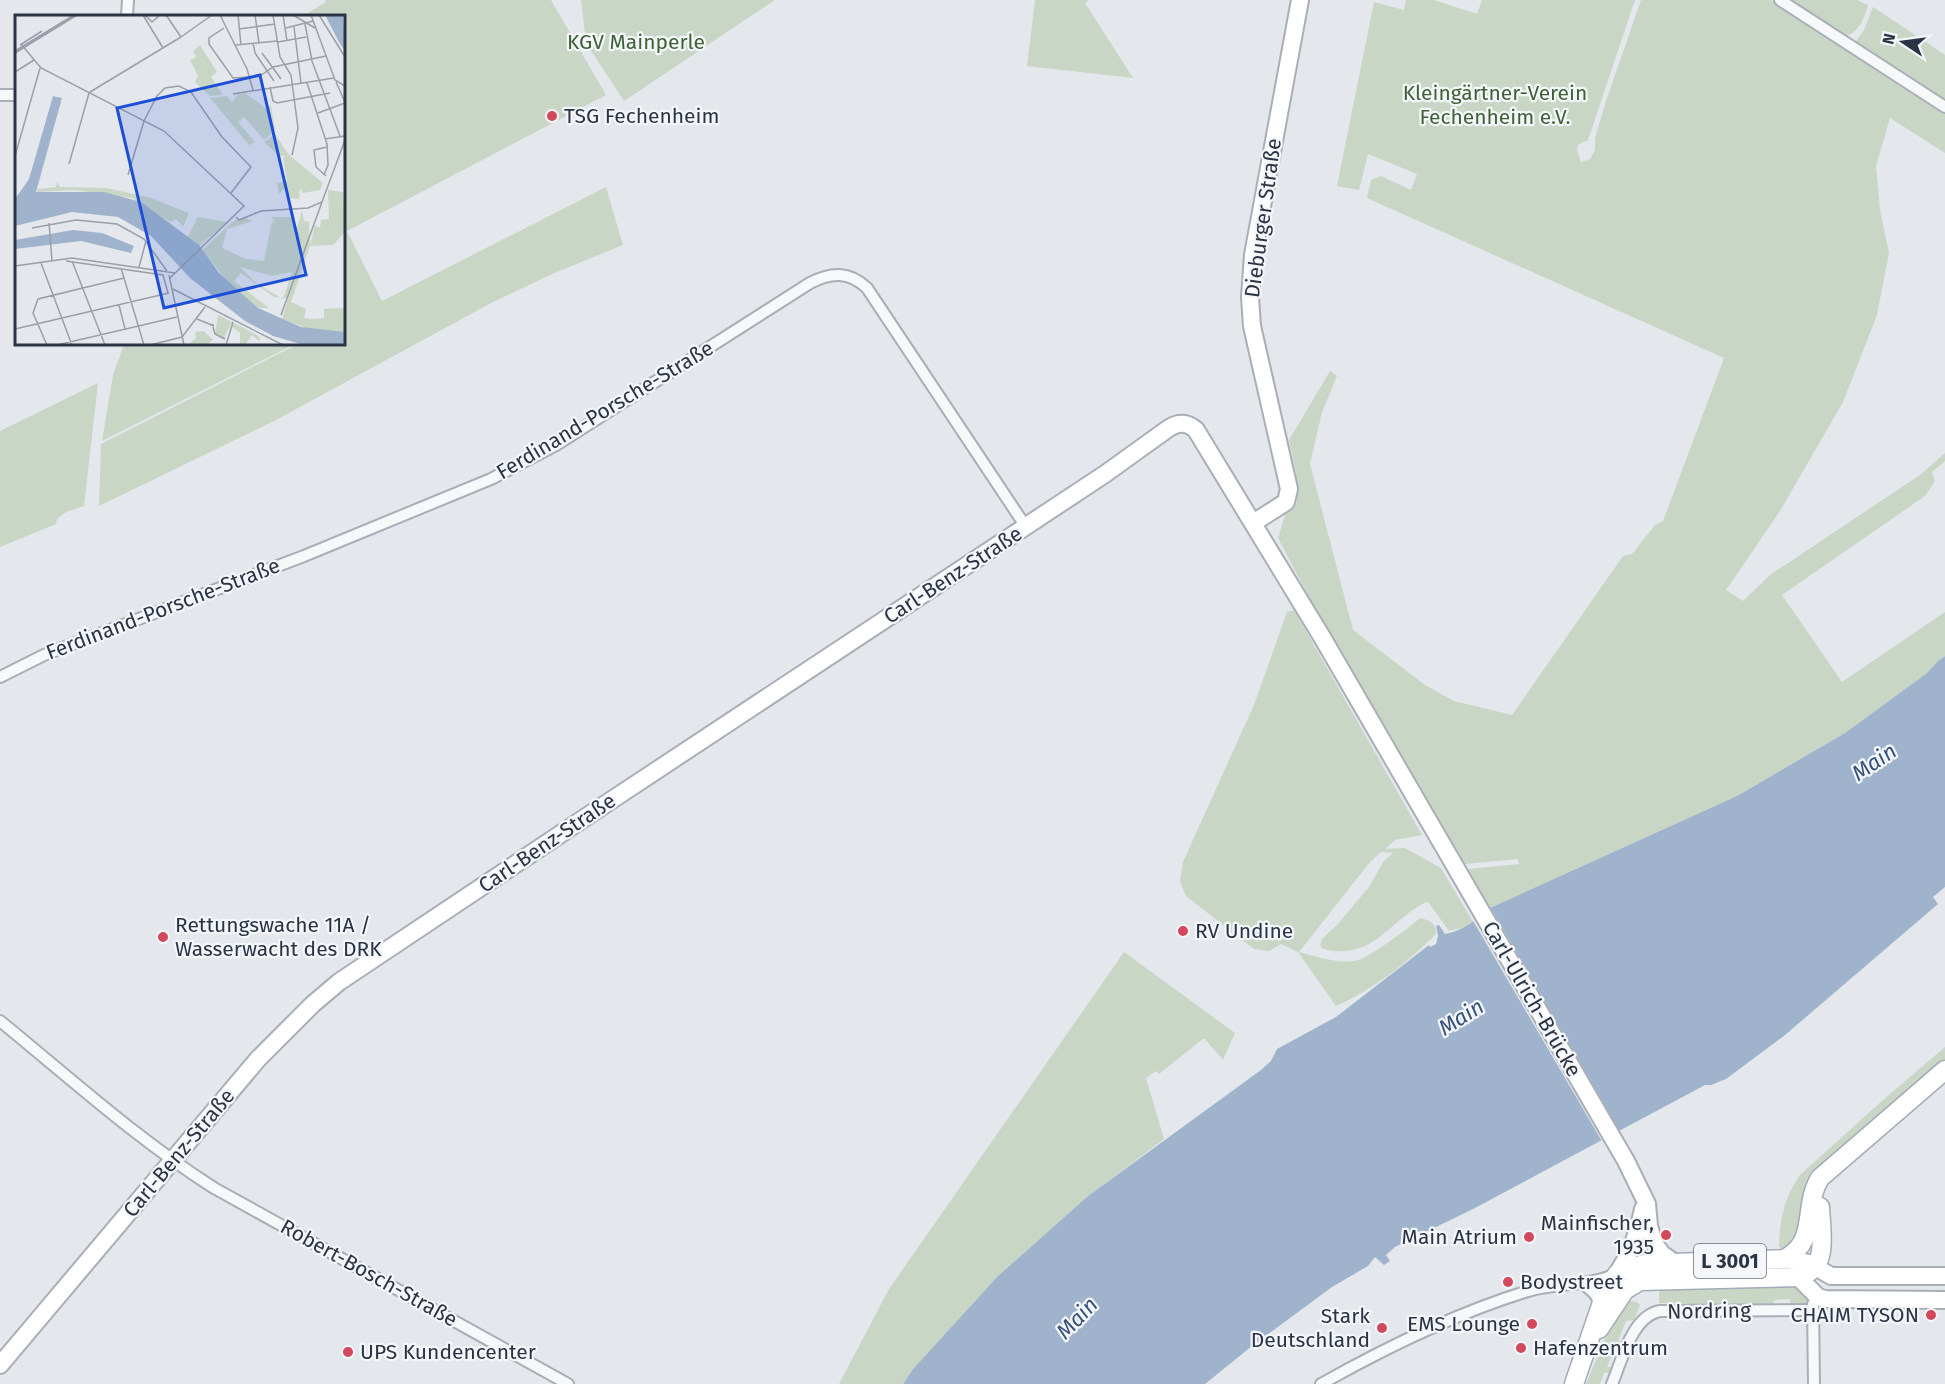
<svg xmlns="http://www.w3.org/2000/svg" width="1945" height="1384" viewBox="0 0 1945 1384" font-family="'Fira Sans',sans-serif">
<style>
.green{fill:#c9d6c5}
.water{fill:#9fb4cc}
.pier{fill:#e4e7ec}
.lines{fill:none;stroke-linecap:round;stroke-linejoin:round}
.street-casing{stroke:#a9aeb7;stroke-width:14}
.secondary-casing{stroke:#a9aeb7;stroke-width:20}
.primary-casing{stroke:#a3abb8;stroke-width:21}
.street{stroke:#f7f8fa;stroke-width:10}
.secondary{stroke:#fff;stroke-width:16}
.primary{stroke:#fff;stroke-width:18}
.poi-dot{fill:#d1495b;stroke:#f4f6f9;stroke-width:2}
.labels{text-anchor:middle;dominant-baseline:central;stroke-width:4.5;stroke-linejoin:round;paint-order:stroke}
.shield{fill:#f4f6f9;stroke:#676e7b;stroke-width:1.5}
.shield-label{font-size:20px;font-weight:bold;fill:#2b3445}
.park-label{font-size:21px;fill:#3f6138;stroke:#f4f6f9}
.poi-label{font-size:21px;fill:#2b3445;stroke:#f4f6f9;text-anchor:start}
.street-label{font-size:21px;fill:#2b3445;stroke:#f4f6f9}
.water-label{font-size:22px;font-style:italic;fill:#34527a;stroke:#f4f6f9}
.inset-road{fill:none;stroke:#9a9fa9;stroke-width:1.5}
.view{fill:#1d4ed8;fill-opacity:0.15;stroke:#1d4ed8;stroke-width:3}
.inset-edge{fill:none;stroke:#2b3445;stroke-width:3}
</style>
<rect width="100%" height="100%" fill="#e4e7ec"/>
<!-- green -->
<g class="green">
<path d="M325,0H551L606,95L347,231L382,301L606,187L623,245L552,274L493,302L276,420L99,506L101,444L298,344H344V320L347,318L344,319V16H314L313,14L303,16L326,2Z"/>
<path d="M581,0H775L624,101L586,43Z"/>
<path d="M1035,0H1089L1085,3L1133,78L1027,66Z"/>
<path d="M1406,0H1434L1477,14L1482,0H1635L1588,140L1578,145L1577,150L1581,162L1590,159L1595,150V138L1606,101L1641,0H1771L1945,111V153L1890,118L1876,166L1880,210L1889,253L1877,315L1843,402L1780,511L1726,590L1743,601L1770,575L1920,475L1945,453V461L1932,472L1935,481L1925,496L1782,595L1842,682L1945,612V656L1938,661L1927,673L1845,733L1737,796L1490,908L1468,869L1519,864L1518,859L1465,864L1340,656L1278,538L1285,515L1297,503L1296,473L1289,440L1330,371L1337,376L1322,412L1310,464L1353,630L1425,685L1454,701L1512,715L1623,556L1632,554L1655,525L1663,521L1724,358L1367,198L1371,180L1381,176L1411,190L1417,174L1368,154L1359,190L1337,186L1374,2L1404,10Z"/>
<path d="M1787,0H1857L1868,5C1864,18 1859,34 1843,37Z"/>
<path d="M1873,7L1945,55V103L1854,44L1864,30Z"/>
<path d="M131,344H295L102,441L113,375L123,347Z"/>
<path d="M98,383L84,506L66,512L57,519L56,524L0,547V431Z"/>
<path d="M1294,610L1422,835L1395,840L1385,849L1405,848L1441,868L1473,922L1461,928L1449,931L1429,903L1426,902C1388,921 1374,961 1323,949L1320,945L1322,939L1337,925L1369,887L1383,862L1393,853L1381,852L1370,862L1299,952C1317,957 1335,963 1354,961C1367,960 1409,928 1420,918C1431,921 1436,923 1436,934C1408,962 1373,990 1336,1006L1298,952L1281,944L1269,951L1254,949L1186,896L1180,881L1183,862L1254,705L1287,612Z"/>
<path d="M1124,952L1235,1033L1223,1060L1204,1038L1159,1074L1156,1071L1146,1078L1164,1139L1088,1196L998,1276L913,1369L903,1384H839L889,1289Z"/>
<path d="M1945,1047V1064L1812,1178L1800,1239L1787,1252L1779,1247C1780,1219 1784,1198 1800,1175L1883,1100Z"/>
<path d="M1792,1285L1797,1286L1809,1297L1810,1307H1791L1790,1299L1775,1300L1770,1308L1761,1307V1304H1712L1711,1308H1695L1694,1304L1659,1303V1287Z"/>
<path d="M1626,1301L1637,1302L1640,1305L1634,1320L1626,1321L1618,1341H1625L1624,1346H1616L1607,1367H1614L1612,1372L1604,1373L1600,1384H1586L1611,1324Z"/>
</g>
<!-- water -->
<path class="water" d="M1945,656V887L1933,897L1938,904L1785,1035L1726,1079L1711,1085H1705L1475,1208L1395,1247L1386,1255L1390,1261L1384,1265L1375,1257L1368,1266L1332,1287L1252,1346L1205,1384H903L913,1369L998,1276L1088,1196L1261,1070L1271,1061L1277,1049L1336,1017L1429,945L1430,947L1436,944L1438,936L1436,926L1439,925L1445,934C1463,931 1477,919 1490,908L1737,796L1845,733L1927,673L1938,661Z"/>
<!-- pier -->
<path class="pier" d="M1489,905L1621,1133L1603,1143L1472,919Z"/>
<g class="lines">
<defs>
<g id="street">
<path d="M1780,0L1945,107"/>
<path d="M127,16L128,0"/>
<path d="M0,95H16"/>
<path d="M0,677L44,655L304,556L491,479L556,445L810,283C831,272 849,271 867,288L1026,527"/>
<path d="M0,1021C70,1078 137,1139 214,1188L568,1384"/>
<path d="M1584,1284L1595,1294L1600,1304"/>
<path d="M1813,1304L1814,1384"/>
<path d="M1321,1384C1387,1347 1456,1313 1528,1291C1557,1282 1585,1287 1614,1275"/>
<path d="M1612,1384C1622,1360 1632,1316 1660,1311L1813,1310"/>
</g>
<g id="secondary">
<path d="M1253,523L1286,502L1289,489L1252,326L1250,297L1253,255L1300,0"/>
<path d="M1784,1259L1809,1263L1831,1276H1945"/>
<path d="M1617,1274C1630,1254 1639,1232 1643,1209"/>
<path d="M1798,1277L1818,1297L1825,1299L1945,1300"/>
<path d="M0,1365L258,1059L313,1004L339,982L589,815L1105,474L1169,428C1179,422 1187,422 1196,430L1322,637L1626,1161L1647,1204L1649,1226L1654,1243L1662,1254L1675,1263"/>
</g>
<g id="primary">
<path d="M1599,1329L1625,1290L1640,1281L1798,1277C1830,1269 1821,1233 1820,1207"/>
<path d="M1574,1384L1607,1288L1617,1274L1621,1271L1644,1264L1784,1259C1819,1242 1802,1207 1820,1178L1945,1070"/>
</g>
</defs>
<!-- street casing -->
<use href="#street" class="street-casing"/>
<!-- secondary casing -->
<use href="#secondary" class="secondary-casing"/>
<!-- primary casing -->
<use href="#primary" class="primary-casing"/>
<!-- street -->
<use href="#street" class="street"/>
<!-- secondary -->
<use href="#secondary" class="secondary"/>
<!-- primary -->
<use href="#primary" class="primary"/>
</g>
<!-- markers -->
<g class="poi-dot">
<circle cx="552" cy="116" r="6"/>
<circle cx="1183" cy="931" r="6"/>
<circle cx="163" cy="937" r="6"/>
<circle cx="1666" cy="1235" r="6"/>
<circle cx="1529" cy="1237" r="6"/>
<circle cx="1508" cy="1282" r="6"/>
<circle cx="1931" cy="1315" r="6"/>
<circle cx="1532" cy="1324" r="6"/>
<circle cx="1382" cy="1328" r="6"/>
<circle cx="1521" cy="1348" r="6"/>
<circle cx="348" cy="1352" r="6"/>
</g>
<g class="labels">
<!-- shield labels -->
<rect class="shield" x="1694" y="1244" width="72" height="34" rx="4.5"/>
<g class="shield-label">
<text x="1730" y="1261">L 3001</text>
</g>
<!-- park labels -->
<g class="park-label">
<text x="636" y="42">KGV Mainperle</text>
<text x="1495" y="93">Kleingärtner-Verein<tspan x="1495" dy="24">Fechenheim e.V.</tspan></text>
</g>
<!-- poi labels -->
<g class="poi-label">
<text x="564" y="116">TSG Fechenheim</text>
<text x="175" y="925">Rettungswache 11A /<tspan x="175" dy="24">Wasserwacht des DRK</tspan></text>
<text x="1195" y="931">RV Undine</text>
<text x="1654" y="1223" text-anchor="end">Mainfischer,<tspan x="1654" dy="24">1935</tspan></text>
<text x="1517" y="1237" text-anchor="end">Main Atrium</text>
<text x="1520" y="1282">Bodystreet</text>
<text x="1919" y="1315" text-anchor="end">CHAIM TYSON</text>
<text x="1370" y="1316" text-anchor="end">Stark<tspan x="1370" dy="24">Deutschland</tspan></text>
<text x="1520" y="1324" text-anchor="end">EMS Lounge</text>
<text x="1533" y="1348">Hafenzentrum</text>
<text x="360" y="1352">UPS Kundencenter</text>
</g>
<!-- street labels -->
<g class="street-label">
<text transform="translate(1263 218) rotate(-82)">Dieburger Straße</text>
<text transform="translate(605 410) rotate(-31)">Ferdinand-Porsche-Straße</text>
<text transform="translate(953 575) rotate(-33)">Carl-Benz-Straße</text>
<text transform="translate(163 609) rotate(-21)">Ferdinand-Porsche-Straße</text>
<text transform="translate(547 843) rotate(-34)">Carl-Benz-Straße</text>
<text transform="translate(1532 999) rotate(60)">Carl-Ulrich-Brücke</text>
<text transform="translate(179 1153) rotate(-50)">Carl-Benz-Straße</text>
<text transform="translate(369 1273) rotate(29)">Robert-Bosch-Straße</text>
<text transform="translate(1709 1311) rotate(-1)">Nordring</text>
</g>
<!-- water labels -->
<g class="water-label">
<text transform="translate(1874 762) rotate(-34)">Main</text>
<text transform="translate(1461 1017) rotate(-32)">Main</text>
<text transform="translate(1077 1318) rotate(-46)">Main</text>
</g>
</g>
<!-- overview -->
<g transform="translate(15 15)">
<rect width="330" height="330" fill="#e4e7ec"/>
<path d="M185,30L202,57L196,62L208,80L195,81L180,67L183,61L175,45L181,42L178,36ZM230,78L252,94L256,90L260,115L249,125L229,102L223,107L240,127L234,130L195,83L212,81L217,87L223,79ZM260,119L274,140L308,168L305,175L288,178L285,173L284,184L274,183L270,172L264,179L262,168L272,166L268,142L272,141H264L249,127ZM31,140L23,174L41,172L42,167L45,172L91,173L133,182L174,198L168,212L161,204L155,207L117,183L59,175L22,177ZM313,175L328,177L330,217L318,230L295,231L276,287L291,294L289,303L296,304L309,303V294L330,293V317L294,314L267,304L273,283L259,282L226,258L219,266L254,293H243L213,267L187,235L220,205L230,203L238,206L212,214L207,233L231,244L249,246L257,206L261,210L257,202H277L279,212L282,213L287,195L289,206L294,207L295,231L300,210L305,213L306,205L314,204ZM225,252L257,261L277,257L268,284L242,269ZM182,203L184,202L212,207L184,231L173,222ZM203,300L217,307L209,323L200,319ZM219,308L245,322L244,326L237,320L230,330H225V318L217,312ZM189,316L198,325L191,330H173L181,323L180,317Z" fill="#c9d6c5" fill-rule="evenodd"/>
<path d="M310,0H328L330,36L324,27ZM38,81L47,83L21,177H89L126,187L184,230L204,258L243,293L286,312L330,317V330H289L258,321L230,306L175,263L136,221L103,202L57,197L0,211V184L14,164ZM58,215L87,218L119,231L116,238L66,226L0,234V225Z" fill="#9fb4cc"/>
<path class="inset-road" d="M128,0L148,33M130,0L137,7L145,0M151,0L166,22M205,0L232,54L238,75M223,0L226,30M240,0L244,28M258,0L265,42L276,60L283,113L277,140M268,0L272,26M278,0L300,13M296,0L320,65L330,71M304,0L330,42M290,9L297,46L325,121M279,12L286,68M209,13L194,23V29L218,63L235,62M271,13L298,6M224,14L260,9M166,22L197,0M263,27L291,22M238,28L240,38L259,66M6,29L26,53L149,116L229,191L155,263M5,30L27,16M221,30L262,26M0,36L59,0M0,38L62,0M247,38L266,64M0,57L19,45M245,61L258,52L311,41M321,67L330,87M292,68L312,129L313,150L309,160M255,72L258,86L262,88L315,78M75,77L166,22M218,79L319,63M303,98L330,88M310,124L330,121M0,141L25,53M54,149L74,78M113,160L129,106L142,81L150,73L164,71L176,77L207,122L236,152L216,178M311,161L301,152L299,135L312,132M221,202L224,205L246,196L293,193L307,187L330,125M34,208L37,246M17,213L61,205L102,209L129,224L152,256M51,246L148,260L153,278M57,246L90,330M26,248L57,330M0,251L57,243L160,258M124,252L131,226M106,253L129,330M154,260L169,330M158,274L268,330M104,290L110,314M266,300L307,187M182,304L199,311L197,309M198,312L200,319L210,324M0,314L154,278M32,330L18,298L23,284L109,263M42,330L162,302M135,330L167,322L190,292M211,330L218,307"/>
<path class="view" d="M245,60L291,260L149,293L102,93Z"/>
<rect width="330" height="330" class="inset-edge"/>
</g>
<!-- north arrow -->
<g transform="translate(1903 42) rotate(283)" stroke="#f4f6f9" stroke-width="4.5" paint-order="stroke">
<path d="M0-4.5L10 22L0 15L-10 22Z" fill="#2b3445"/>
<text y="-9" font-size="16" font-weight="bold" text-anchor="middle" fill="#2b3445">N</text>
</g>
</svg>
